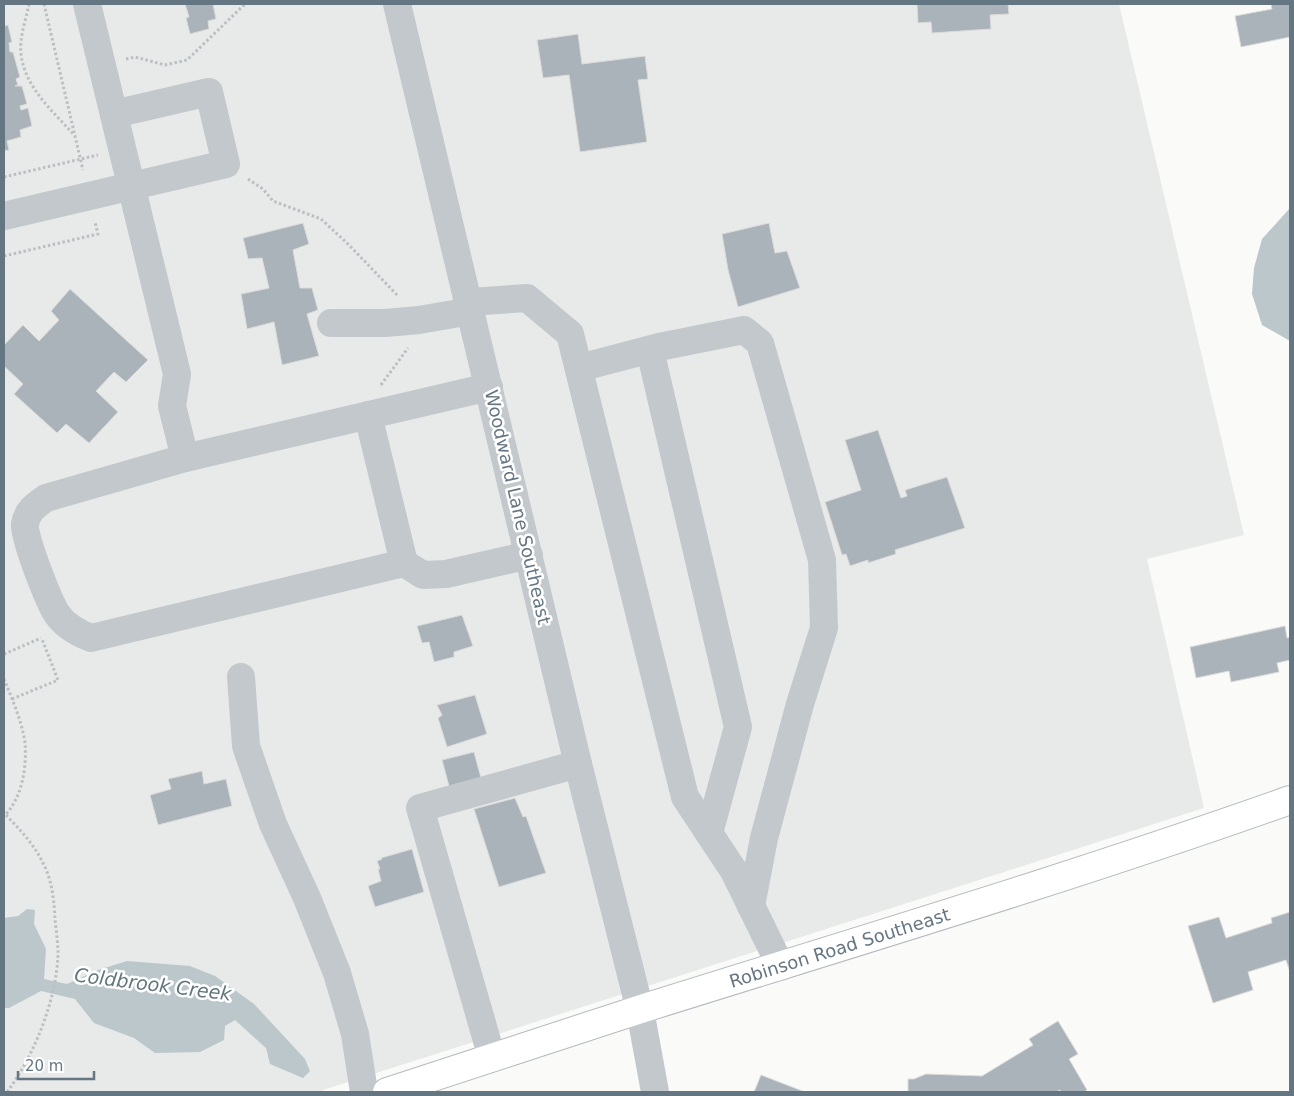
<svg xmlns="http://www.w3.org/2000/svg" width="1294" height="1096" viewBox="0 0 1294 1096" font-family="'DejaVu Sans',sans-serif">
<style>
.built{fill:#e8e9e9}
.water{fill:#bbc7cb}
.building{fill:#aab3b9;stroke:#dcdcda}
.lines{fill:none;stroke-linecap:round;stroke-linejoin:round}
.major-casing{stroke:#b5babe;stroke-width:30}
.path{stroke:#bbbfc2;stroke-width:3;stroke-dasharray:2.5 2.5;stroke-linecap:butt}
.minor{stroke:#c3c8cc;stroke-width:28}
.major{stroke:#fff;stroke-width:28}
.labels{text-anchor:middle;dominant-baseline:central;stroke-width:5;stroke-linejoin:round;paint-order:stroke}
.street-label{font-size:18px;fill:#657683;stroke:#fff}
.water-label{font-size:19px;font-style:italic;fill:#60757c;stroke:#fff}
</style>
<rect width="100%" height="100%" fill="#fafaf8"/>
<!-- built -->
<path class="built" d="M4,4H1119L1244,535L1147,559L1204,808L323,1090L324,1092H4Z"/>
<!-- water -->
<g class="water">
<path d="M1290,208V341L1262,325L1252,294L1254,268L1262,239Z"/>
<path d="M27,909L35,910L34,924L46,949L44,979L67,984L98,970L127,961L190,966L215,976L254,1004L305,1059L310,1071L303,1078L270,1064L266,1048L235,1020L225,1026L224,1040L200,1052L155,1053L134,1038L94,1023L75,999L41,991L9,1008H4V918L18,916Z"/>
</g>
<!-- building -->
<g class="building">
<path d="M185,4H213L216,19L208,21L209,29L190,34L186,18L189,17Z"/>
<path d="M917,4H1008L1009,14L990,15L991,29L932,33L931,22L918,23Z"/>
<path d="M1271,4H1290V37L1241,47L1235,16L1272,9Z"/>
<path d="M8,25L12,42L9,43L10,52H13L20,77L16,79L18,85L15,86H22L27,104L20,106L21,110L28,108L32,126L20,130L21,137L7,141L9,150L4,151V26Z"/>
<path d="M578,34L582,64L645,56L648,79L638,80L647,142L580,152L569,75L543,78L537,40Z"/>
<path d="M303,223L309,244L293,250L300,288H312L318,310L307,314L319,356L282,365L274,322L247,329L241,294L269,288L262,258L248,259L243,238Z"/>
<path d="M769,223L775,253L787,251L800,288L738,307L728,270L722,234Z"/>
<path d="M70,289L148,360L126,382L114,372L96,391L118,412L89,443L66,424L57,433L14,394L23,384L4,366V345L23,325L39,341L59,320L51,311Z"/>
<path d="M878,430L901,498L907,496L905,490L947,477L965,528L895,550L896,554L868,563V560L850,566L846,554L842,555L825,502L861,490L845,440Z"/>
<path d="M462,615L473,646L454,652V657L434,662L429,642L422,643L417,626Z"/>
<path d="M1285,626L1287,638L1290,637V660L1277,663L1279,672L1231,682L1229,671L1196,678L1190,647Z"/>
<path d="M475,695L487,734L447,747L438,718L442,715L437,705Z"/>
<path d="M474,752L481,778L449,786L442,760Z"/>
<path d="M202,771L204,784L226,779L232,806L158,825L150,795L171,789L168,779Z"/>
<path d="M515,798L523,817L526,816L546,873L499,887L474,809Z"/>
<path d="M412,849L424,892L375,907L368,886L381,881L378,869H380L377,861L382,859L381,858Z"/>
<path d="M1290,912V972L1286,960L1248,972L1253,990L1213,1003L1188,926L1219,917L1226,938L1272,923L1271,918Z"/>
<path d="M1058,1021L1078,1054L1069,1059L1087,1090L1084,1092H1061L1060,1090L1056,1092H908V1079H914L926,1074L982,1076L1033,1045L1029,1039Z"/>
<path d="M761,1075L805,1092H754Z"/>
</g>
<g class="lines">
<defs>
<g id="major">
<path id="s1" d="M387,1092C472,1065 556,1036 641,1009C858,941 1076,876 1290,800"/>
</g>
</defs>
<!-- major casing -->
<use href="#major" class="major-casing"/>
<!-- path -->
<g class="path">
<path d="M29,4C26,20 19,38 21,54C25,88 53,111 74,135"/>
<path d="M44,4L83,170"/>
<path d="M126,59L135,57L165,65L187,60L245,4"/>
<path d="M4,177L98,155"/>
<path d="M248,179L263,189L273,201L321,219L349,245L398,296"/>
<path d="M4,256L98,234L95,222"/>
<path d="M381,385L408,348"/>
<path d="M4,654L41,638"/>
<path d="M4,679C12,699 22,721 25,743C27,767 22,799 4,816"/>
<path d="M12,699L58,680L42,639"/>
<path d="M6,815C20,830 34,844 43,863C52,880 54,900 55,919C56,930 58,942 58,953C57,999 34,1056 7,1092"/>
</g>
<!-- minor -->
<g class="minor">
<path d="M87,4L177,374L172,406L185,458"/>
<path d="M397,4L578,764L640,1010L655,1092"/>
<path d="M4,216L226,164L209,92L114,114"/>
<path d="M469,302L527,298L570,334L685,797L734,871L781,967"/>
<path d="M331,323H385L419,320L471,311"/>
<path d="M650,350L738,727L709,833"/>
<path d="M579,368L659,347L744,330L760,343L822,560L824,628L800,704L764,838L751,906"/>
<path d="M489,387L185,458L46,498C36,505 27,511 25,524C23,536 49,602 57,614C65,626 78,633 91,638L404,563L423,575L446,574L529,555"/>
<path d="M368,415L404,563"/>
<path d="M241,677L246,746L273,824L307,898L337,973L355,1034L364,1092"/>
<path d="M492,1058L420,808L578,764"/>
</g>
<!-- major -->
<use href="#major" class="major"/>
</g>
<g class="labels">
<!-- street labels -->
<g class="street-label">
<text transform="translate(518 507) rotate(77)">Woodward Lane Southeast</text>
<text stroke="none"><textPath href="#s1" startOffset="475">Robinson Road Southeast</textPath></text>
</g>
<!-- water labels -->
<g class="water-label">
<text transform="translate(153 984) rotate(7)">Coldbrook Creek</text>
</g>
</g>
<!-- border -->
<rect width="1294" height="1096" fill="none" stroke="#657683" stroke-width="10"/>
<!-- scale -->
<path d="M18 1071v8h76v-8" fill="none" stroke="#657683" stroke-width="2.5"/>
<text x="25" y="1071" font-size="15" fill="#657683" stroke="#ffffff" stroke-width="4" paint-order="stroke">20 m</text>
</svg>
